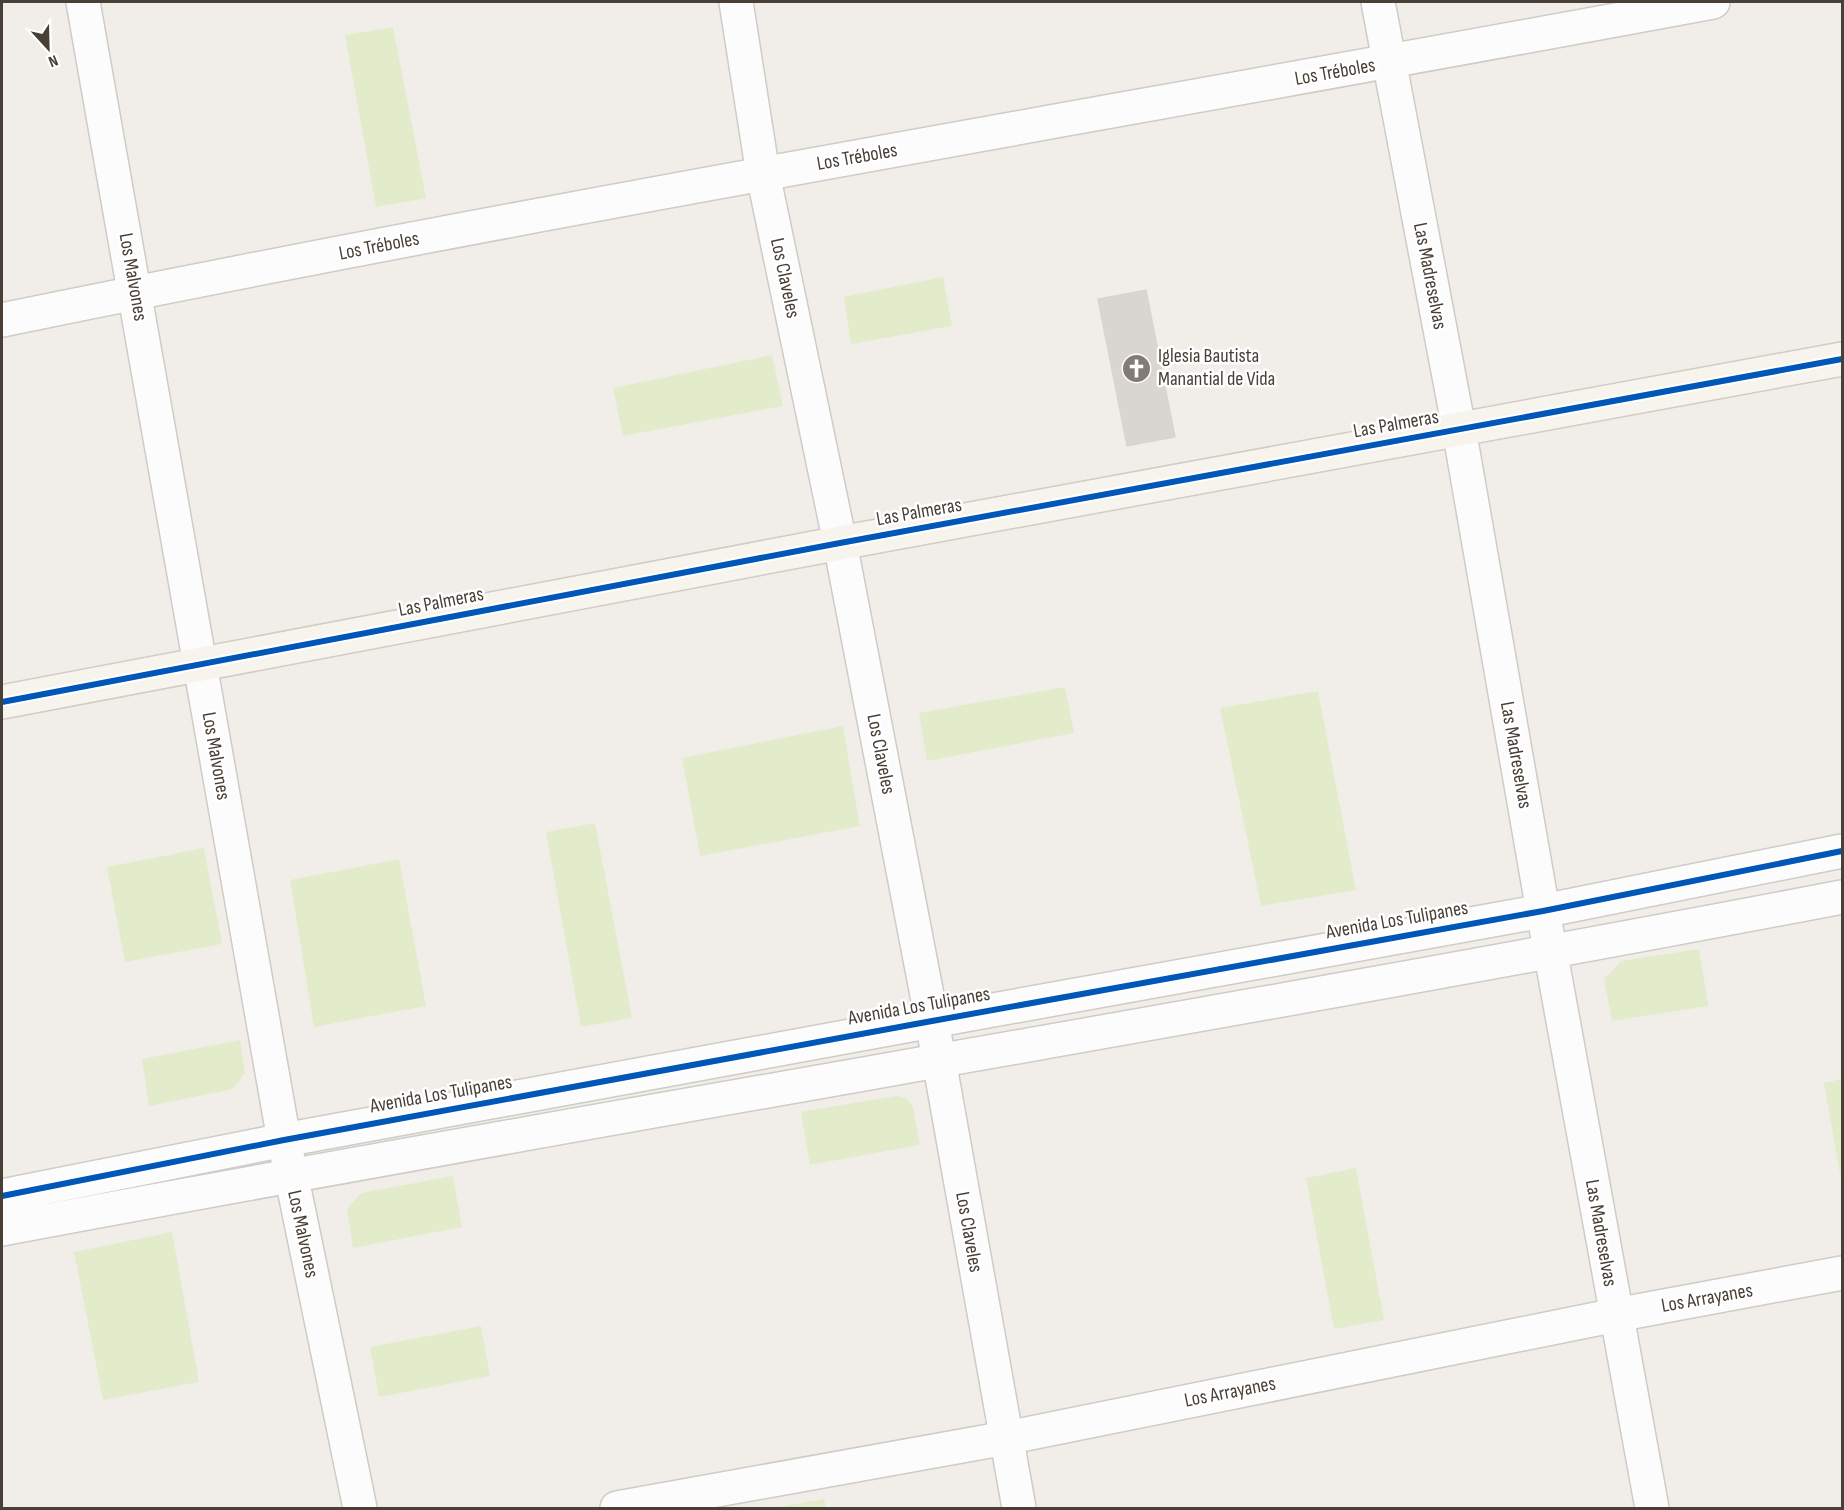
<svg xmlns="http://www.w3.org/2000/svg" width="1844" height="1510" viewBox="0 0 1844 1510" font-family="'Sofia Sans Condensed',sans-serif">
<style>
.green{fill:#e2ecca}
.building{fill:#d9d5d1;stroke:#d9d5d0;stroke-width:1.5}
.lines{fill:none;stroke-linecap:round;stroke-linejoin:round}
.street-casing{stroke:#cfccc7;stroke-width:36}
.secondary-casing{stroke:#d2ccc2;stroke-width:36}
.street{stroke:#fdfcfc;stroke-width:33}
.secondary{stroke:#f7f4ee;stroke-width:33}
.cycleway-casing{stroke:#fff;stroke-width:10}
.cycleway{stroke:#0057b8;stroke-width:6}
.labels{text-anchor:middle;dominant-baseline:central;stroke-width:5;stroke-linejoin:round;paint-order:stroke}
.street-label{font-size:20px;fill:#483f36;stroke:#fff}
.poi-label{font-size:20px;fill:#483f36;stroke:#fff;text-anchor:start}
</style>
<rect width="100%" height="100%" fill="#f1eeea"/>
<!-- green -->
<g class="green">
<path d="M393,27L426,198L376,207L345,35Z"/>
<path d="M943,277L952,326L851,344L844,297Z"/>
<path d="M772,355L783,406L623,436L613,388Z"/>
<path d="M1065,687L1074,733L927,761L919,713Z"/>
<path d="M1318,691L1356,890L1261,906L1220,708Z"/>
<path d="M843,726L860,826L700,856L682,758Z"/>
<path d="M595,823L632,1018L581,1027L546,832Z"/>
<path d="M204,848L222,944L125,962L107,867Z"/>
<path d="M399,859L426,1006L314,1027L290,880Z"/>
<path d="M1699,949L1709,1008L1708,1006L1612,1021L1604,979L1621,961Z"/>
<path d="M240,1040L245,1073L233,1089L149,1106L142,1059Z"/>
<path d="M1842,1079V1185L1824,1083Z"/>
<path d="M896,1096L906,1098L913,1107L920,1145L810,1165L801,1112Z"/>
<path d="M1356,1168L1384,1320L1334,1329L1306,1178Z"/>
<path d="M453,1176L462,1227L353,1248L347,1209L361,1193Z"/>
<path d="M172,1232L199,1382L103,1400L74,1252Z"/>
<path d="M481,1326L490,1376L379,1397L370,1347Z"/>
<path d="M824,1499L826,1508H772Z"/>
</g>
<!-- building -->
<path class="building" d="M1146,290L1175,437L1127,446L1098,299Z"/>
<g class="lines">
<defs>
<g id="street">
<path d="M83,2L284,1140L360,1508"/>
<path d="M736,2L763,174L840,543L932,1021L1019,1508"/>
<path d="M1378,2L1459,429L1543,911L1652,1508"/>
<path d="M2,320C570,203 1143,108 1713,2"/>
<path d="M2,1196L284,1140L932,1021L1543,911L1842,851"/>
<path d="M2,1229C614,1114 1230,1014 1842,897"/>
<path d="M617,1508L1006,1438L1616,1315L1842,1273"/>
</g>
<path id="secondary" d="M2,702L840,543L1842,359"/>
</defs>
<!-- street casing -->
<use href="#street" class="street-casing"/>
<!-- secondary casing -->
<use href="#secondary" class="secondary-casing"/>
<!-- street -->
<use href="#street" class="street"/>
<!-- secondary -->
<use href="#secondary" class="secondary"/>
<defs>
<g id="cycleway">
<path d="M2,702L840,543L1842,359"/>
<path d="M2,1196L284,1140L932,1021L1543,911L1842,851"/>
</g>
</defs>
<!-- cycleway casing -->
<use href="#cycleway" class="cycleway-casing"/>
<!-- cycleway -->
<use href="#cycleway" class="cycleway"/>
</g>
<!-- icons -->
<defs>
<symbol id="church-disc" viewBox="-11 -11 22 22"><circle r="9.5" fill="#837c75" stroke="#fff"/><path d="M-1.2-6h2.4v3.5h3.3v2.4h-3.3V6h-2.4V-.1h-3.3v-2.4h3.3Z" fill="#fff"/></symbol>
</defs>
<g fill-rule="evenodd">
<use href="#church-disc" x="1120" y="352" width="33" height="33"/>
</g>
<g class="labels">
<!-- street labels -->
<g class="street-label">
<text transform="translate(1335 72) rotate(-10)">Los Tréboles</text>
<text transform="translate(857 157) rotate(-10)">Los Tréboles</text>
<text transform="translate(379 246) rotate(-11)">Los Tréboles</text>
<text transform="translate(1430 276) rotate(79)">Las Madreselvas</text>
<text transform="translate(133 277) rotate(80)">Los Malvones</text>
<text transform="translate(785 278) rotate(78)">Los Claveles</text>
<text transform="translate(1396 424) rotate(-10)">Las Palmeras</text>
<text transform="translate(919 512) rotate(-10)">Las Palmeras</text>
<text transform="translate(441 602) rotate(-11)">Las Palmeras</text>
<text transform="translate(881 754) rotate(79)">Los Claveles</text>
<text transform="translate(1516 755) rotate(80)">Las Madreselvas</text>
<text transform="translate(216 756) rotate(80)">Los Malvones</text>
<text transform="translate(1397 920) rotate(-10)">Avenida Los Tulipanes</text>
<text transform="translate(919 1006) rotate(-10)">Avenida Los Tulipanes</text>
<text transform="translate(441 1094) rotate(-10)">Avenida Los Tulipanes</text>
<text transform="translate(969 1232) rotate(80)">Los Claveles</text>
<text transform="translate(1601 1233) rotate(80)">Las Madreselvas</text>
<text transform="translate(303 1234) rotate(78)">Los Malvones</text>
<text transform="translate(1707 1298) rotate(-10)">Los Arrayanes</text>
<text transform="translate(1230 1392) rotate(-11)">Los Arrayanes</text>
</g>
<!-- poi labels -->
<g class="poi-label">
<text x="1158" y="356">Iglesia Bautista<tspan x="1158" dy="23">Manantial de Vida</tspan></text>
</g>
</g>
<!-- border -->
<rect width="1844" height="1510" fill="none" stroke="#483f36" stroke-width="6"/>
<!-- north arrow -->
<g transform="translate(48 48) rotate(158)" stroke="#ffffff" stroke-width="4.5" paint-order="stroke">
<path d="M0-4.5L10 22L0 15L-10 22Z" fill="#483f36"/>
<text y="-9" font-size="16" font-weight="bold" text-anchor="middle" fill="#483f36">N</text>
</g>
</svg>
